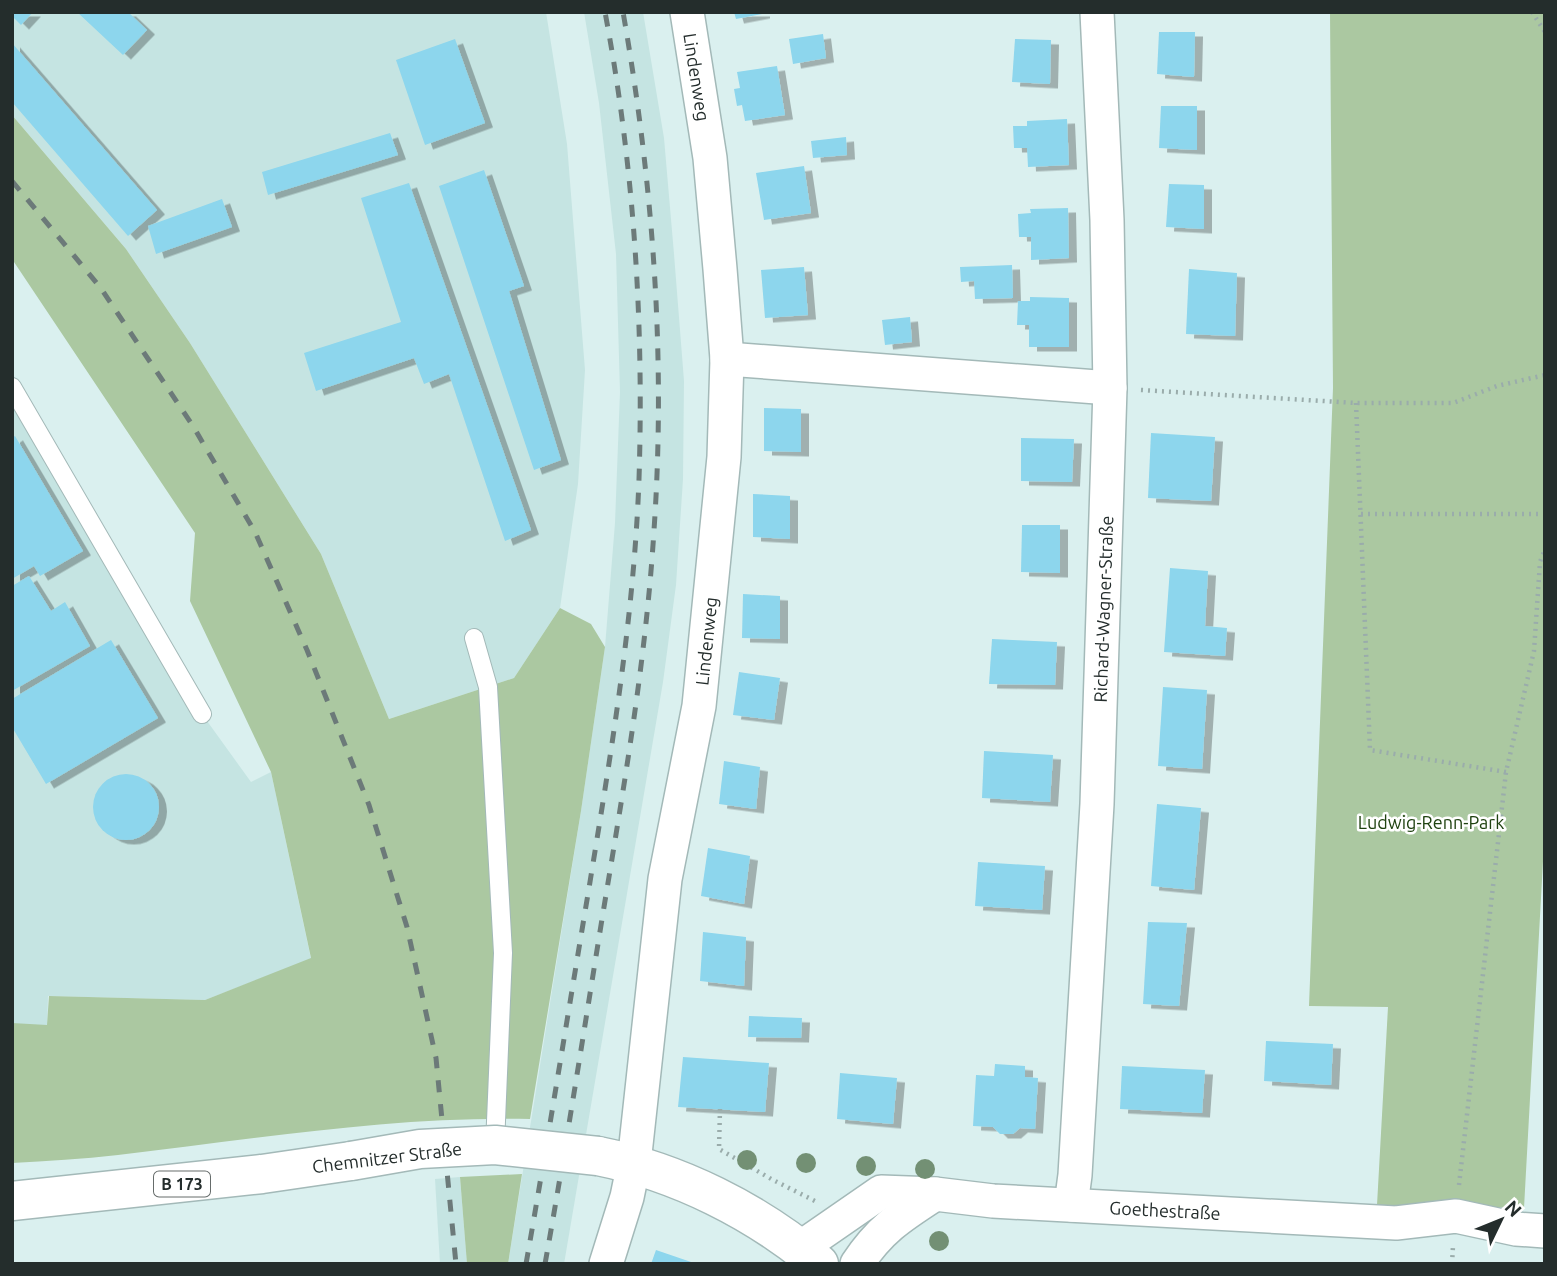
<svg xmlns="http://www.w3.org/2000/svg" width="1557" height="1276" viewBox="0 0 1557 1276" font-family="Ubuntu,sans-serif">
<style>
.built{fill:#c5e4e2}
.green{fill:#abc8a1}
.building{fill:#8dd6ed;filter:url(#shadow)}
.lines{fill:none;stroke-linecap:round;stroke-linejoin:round}
.service-casing{stroke:#a3b9b8;stroke-width:20}
.minor-casing{stroke:#a3b9b8;stroke-width:36}
.primary-casing{stroke:#a3b9b8;stroke-width:41}
.path{stroke:#9aacab;stroke-width:4.5;stroke-dasharray:2 5;stroke-linecap:butt}
.service{stroke:#fff;stroke-width:18}
.minor{stroke:#fff;stroke-width:33}
.primary{stroke:#fff;stroke-width:38}
.rail{stroke:#6c7a79;stroke-width:5;stroke-dasharray:12 12;stroke-linecap:butt}
.primary-bridge-casing{stroke:#a3b9b8;stroke-width:41;stroke-linecap:butt}
.primary-bridge{stroke:#fff;stroke-width:38}
.tree{fill:#739074}
.labels{text-anchor:middle;dominant-baseline:central;stroke-width:5;stroke-linejoin:round;paint-order:stroke}
.shield{fill:#fff;stroke:#666c6b;stroke-width:2}
.shield-label{font-size:16px;font-weight:bold;fill:#242d2c}
.street-label{font-size:18px;fill:#242d2c;stroke:#fff}
.park-label{font-size:18px;fill:#1f4210;stroke:#fff}
</style>
<defs>
<filter id="shadow"><feDropShadow dx="8" dy="4.5" stdDeviation="0" flood-color="#0004"/></filter>
</defs>
<rect width="100%" height="100%" fill="#daf0ef"/>
<!-- built -->
<g class="built">
<path d="M12,12H546L567,144L585,370L578,484L560,608L514,678L389,719L321,554L190,343L126,249L12,115Z"/>
<path d="M584,12H643L664,138L674,254L684,381L683,479L676,585L663,682L564,1264H508L581,811L605,647L615,523L620,392L616,254L599,103Z"/>
<path d="M12,387L202,714L251,782L271,772L311,959L205,1000L48,996L47,1030L12,1027Z"/>
<path d="M460,1177L467,1264H440L435,1179Z"/>
</g>
<!-- green -->
<g class="green">
<path d="M1330,12H1545V825L1524,1208L1377,1205L1388,1007L1309,1006L1333,388Z"/>
<path d="M12,115L126,249L190,343L321,554L389,719L514,678L560,608L591,624L605,647L581,811L530,1119C392,1116 255,1139 118,1155C83,1159 47,1161 12,1163V1023L47,1025L49,996L205,1000L311,958L271,772L190,601L195,533L12,259Z"/>
<path d="M522,1174L508,1264H467L460,1177Z"/>
</g>
<!-- building -->
<g class="building">
<path d="M12,12H33L21,25L12,16Z"/>
<path d="M77,12H128L147,30L123,55Z"/>
<path d="M734,12H762V14L736,19Z"/>
<path d="M1159,32H1195L1194,77L1157,74Z"/>
<path d="M823,34L826,58L793,64L789,39Z"/>
<path d="M455,39L485,123L425,145L396,60Z"/>
<path d="M1015,39L1051,40L1050,84L1012,82Z"/>
<path d="M12,43L157,210L128,236L12,102Z"/>
<path d="M777,66L785,115L745,121L742,105L737,106L734,89L740,88L737,72Z"/>
<path d="M1161,106H1197V150L1159,148Z"/>
<path d="M1067,119L1069,165L1028,167L1027,148H1014L1013,126H1027V121Z"/>
<path d="M390,133L398,155L268,195L262,172Z"/>
<path d="M846,137L847,155L813,158L811,141Z"/>
<path d="M804,166L811,213L764,220L756,173Z"/>
<path d="M484,170L524,286L509,291L561,460L534,470L439,186Z"/>
<path d="M409,183L531,530L505,541L449,374L424,384L414,358L316,391L304,353L401,322L361,198Z"/>
<path d="M1169,184L1204,185V229L1166,227Z"/>
<path d="M222,199L232,227L156,254L148,226Z"/>
<path d="M1068,208L1069,258L1031,260V237H1019L1018,214L1031,213L1030,209Z"/>
<path d="M1012,265L1013,298L975,299L974,281L961,282L960,267Z"/>
<path d="M804,267L808,315L765,318L761,270Z"/>
<path d="M1189,269L1237,273L1235,336L1186,334Z"/>
<path d="M1030,297L1069,298V347H1029V325H1017L1018,301H1030Z"/>
<path d="M910,317L912,342L885,345L882,320Z"/>
<path d="M764,408L801,409V452L764,451Z"/>
<path d="M1151,433L1215,437L1211,501L1148,498Z"/>
<path d="M15,436L83,551L40,576L34,566L12,579V438Z"/>
<path d="M1021,438L1074,439L1072,482L1021,481Z"/>
<path d="M753,494L790,496V539L753,537Z"/>
<path d="M1022,525H1060V573L1021,572Z"/>
<path d="M1170,568L1208,571L1205,626L1227,628L1225,656L1164,652Z"/>
<path d="M29,576L51,611L65,602L90,646L12,691V586Z"/>
<path d="M743,594L780,596V639L742,638Z"/>
<path d="M992,639L1057,642L1055,685L989,684Z"/>
<path d="M111,640L158,718L46,784L12,727V699Z"/>
<path d="M739,672L780,678L774,720L733,715Z"/>
<path d="M1163,687L1207,690L1202,769L1158,766Z"/>
<path d="M984,751L1053,755L1050,802L982,798Z"/>
<path d="M724,761L760,767L756,809L719,804Z"/>
<circle cx="126" cy="807" r="33"/>
<path d="M1157,804L1201,808L1194,890L1151,886Z"/>
<path d="M708,848L750,856L744,904L701,896Z"/>
<path d="M978,862L1045,866L1042,910L975,906Z"/>
<path d="M1148,922L1187,923L1179,1006L1143,1004Z"/>
<path d="M703,932L746,937L744,986L700,981Z"/>
<path d="M749,1016L802,1018L801,1038L748,1037Z"/>
<path d="M1266,1041L1333,1044L1331,1085L1264,1081Z"/>
<path d="M683,1057L769,1063L765,1112L678,1107Z"/>
<path d="M995,1064L1025,1066V1077L1038,1078L1035,1129L1020,1128L1013,1134H1000L993,1127L973,1126L976,1075L994,1076Z"/>
<path d="M1122,1066L1205,1070L1202,1113L1120,1109Z"/>
<path d="M840,1073L897,1078L893,1124L837,1119Z"/>
<path d="M656,1250L694,1263V1264H651Z"/>
</g>
<g class="lines">
<defs>
<g id="service">
<path d="M12,387L202,714"/>
<path d="M474,638L488,687L503,953L495,1145"/>
</g>
<g id="minor">
<path d="M727,359L1110,388"/>
<path d="M1071,1205L1075,1175L1097,804L1110,388L1107,220L1097,12"/>
<path d="M800,1248L881,1192L935,1194L993,1201L1396,1223L1456,1216L1516,1229L1545,1231"/>
<path d="M606,1264L627,1197L634,1163L665,879L699,706L724,457L727,359L720,269L710,158L687,12"/>
<path d="M857,1264C880,1229 901,1216 935,1194"/>
</g>
<g id="primary">
<path d="M598,1156C678,1172 756,1211 819,1264"/>
<path d="M12,1201L262,1174L351,1161"/>
</g>
</defs>
<!-- service casing -->
<use href="#service" class="service-casing"/>
<!-- minor casing -->
<use href="#minor" class="minor-casing"/>
<!-- primary casing -->
<use href="#primary" class="primary-casing"/>
<!-- path -->
<g class="path">
<path d="M1532,12L1545,32"/>
<path d="M1141,390L1356,403H1453L1497,386L1545,375"/>
<path d="M1356,403L1370,750L1506,772"/>
<path d="M1361,514H1545"/>
<path d="M720,1109L719,1149L773,1180L815,1201"/>
<path d="M1459,1185L1506,772L1534,651L1540,562L1545,549"/>
<path d="M1452,1264L1453,1246"/>
</g>
<!-- service -->
<use href="#service" class="service"/>
<!-- minor -->
<use href="#minor" class="minor"/>
<!-- primary -->
<use href="#primary" class="primary"/>
<!-- rail -->
<g class="rail">
<path d="M12,181L100,287L193,426L255,532L307,650L369,805L407,927L436,1058L456,1264"/>
<path d="M526,1264C548,1139 568,1013 589,888C611,753 634,617 639,479C644,323 634,166 605,12"/>
<path d="M545,1264C566,1147 584,1030 603,913C624,786 646,659 654,530C666,357 653,183 623,12"/>
</g>
<defs>
<path id="primary-bridge" d="M351,1161L420,1149L495,1145L598,1156"/>
</defs>
<!-- primary-bridge casing -->
<use href="#primary-bridge" class="primary-bridge-casing"/>
<!-- primary-bridge -->
<use href="#primary-bridge" class="primary-bridge"/>
</g>
<!-- trees -->
<g class="tree">
<circle cx="747" cy="1160" r="10"/>
<circle cx="806" cy="1163" r="10"/>
<circle cx="866" cy="1166" r="10"/>
<circle cx="925" cy="1169" r="10"/>
<circle cx="939" cy="1241" r="10"/>
</g>
<g class="labels">
<!-- shield labels -->
<rect class="shield" x="154" y="1171.5" width="56" height="25" rx="5"/>
<g class="shield-label">
<text x="182" y="1184">B 173</text>
</g>
<!-- street labels -->
<g class="street-label">
<text transform="translate(697 77) rotate(81)">Lindenweg</text>
<text transform="translate(1103 609) rotate(-88)">Richard-Wagner-Straße</text>
<text transform="translate(706 641) rotate(-84)">Lindenweg</text>
<text transform="translate(387 1157) rotate(-7)">Chemnitzer Straße</text>
<text transform="translate(1165 1210) rotate(3)">Goethestraße</text>
</g>
<!-- park labels -->
<g class="park-label">
<text x="1431" y="822">Ludwig-Renn-Park</text>
</g>
</g>
<!-- border -->
<rect width="1557" height="1276" fill="none" stroke="#242d2c" stroke-width="28"/>
<!-- north arrow -->
<g transform="translate(1501 1220) rotate(47)" stroke="#ffffff" stroke-width="5" paint-order="stroke">
<path d="M0-5L12 26L0 18L-12 26Z" fill="#242d2c"/>
<text y="-10" font-size="19" font-weight="bold" text-anchor="middle" fill="#242d2c">N</text>
</g>
</svg>
